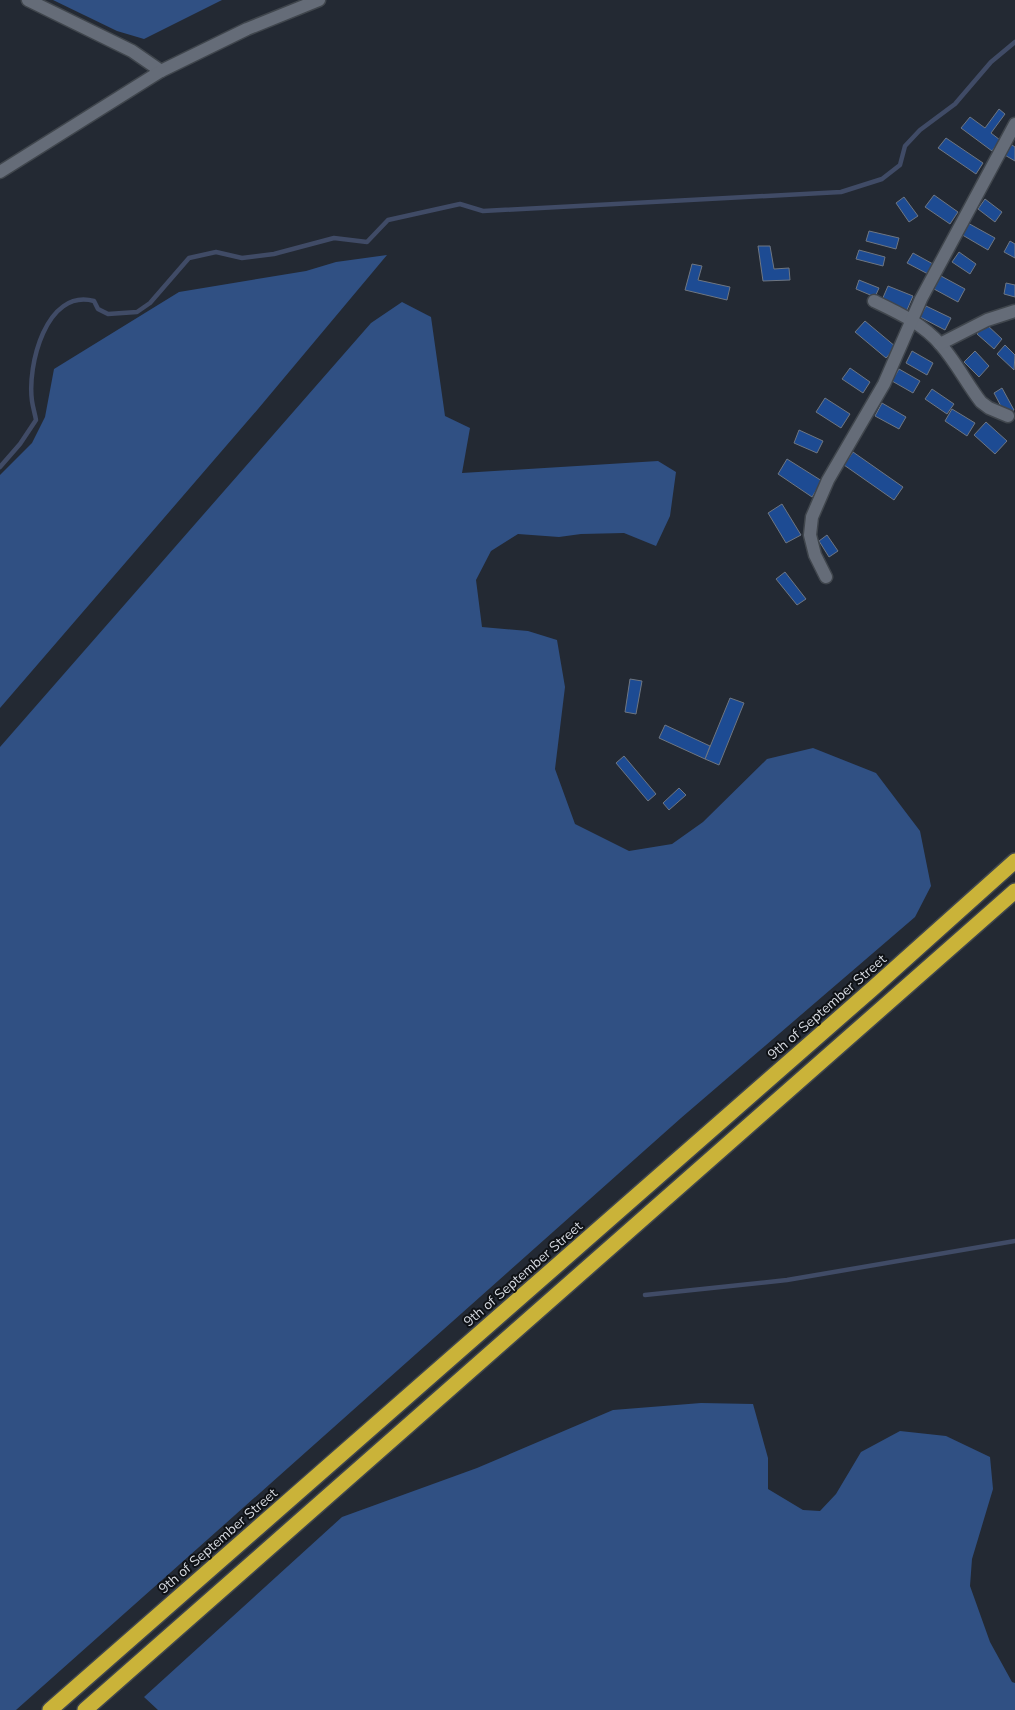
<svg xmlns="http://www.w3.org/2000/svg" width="1015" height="1710" viewBox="0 0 1015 1710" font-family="'Nunito Sans',sans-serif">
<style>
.green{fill:#305083}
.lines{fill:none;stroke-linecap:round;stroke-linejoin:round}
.stream{stroke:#404b66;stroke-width:4.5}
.building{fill:#1d4b93;stroke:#6e7682}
.street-casing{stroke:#40464d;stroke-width:15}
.secondary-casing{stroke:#40464d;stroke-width:15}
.highway-casing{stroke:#40464d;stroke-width:18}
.street{stroke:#656c78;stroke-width:12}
.secondary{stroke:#656c78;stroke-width:12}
.highway{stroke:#cab339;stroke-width:15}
.labels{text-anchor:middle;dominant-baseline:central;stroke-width:4;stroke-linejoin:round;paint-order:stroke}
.street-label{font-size:14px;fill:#d5d9e0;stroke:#0f1216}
</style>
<rect width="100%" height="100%" fill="#232933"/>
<!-- green -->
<g class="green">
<path d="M53,0H222L144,39L117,31Z"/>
<path d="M387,255L258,409L0,708V475L32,443L45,417L54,369L179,292L306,271L336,262Z"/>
<path d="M402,302L431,317L445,416L470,428L462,473L658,461L676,472L670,516L656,546L624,533L581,534L559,537L518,534L491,551L476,580L482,627L528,631L557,640L565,687L555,769L575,824L629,851L672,844L703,822L767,759L813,748L876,773L920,831L931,886L915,917L681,1118L16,1710H0V747L371,323Z"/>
<path d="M701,1403L753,1404L768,1458V1489L803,1510L820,1511L836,1494L861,1452L900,1431L946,1436L990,1457L993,1489L972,1559L970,1586L990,1642L1012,1682L1015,1683V1710H158L144,1697L342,1517L477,1468L613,1410Z"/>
</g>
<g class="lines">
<!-- stream -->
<g class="stream">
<path d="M0,467L20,444L36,420C35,414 33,408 32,401C27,366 46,288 94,301L98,309L108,314L137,312L150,303L189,258L216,252L242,258L274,254L334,238L367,242L388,220L460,204L483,211L841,192L882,179L900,165L905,146L920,130L955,104L991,62L1015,42"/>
<path d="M645,1295L787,1280L1015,1241"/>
</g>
</g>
<!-- building -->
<g class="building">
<path d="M999,109L1005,114L991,133L1000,140L992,151L961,128L970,117L985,128Z"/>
<path d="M946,138L983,163L976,174L938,148Z"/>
<path d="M1009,143L1015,147V161L1003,154Z"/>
<path d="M934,195L958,212L950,224L925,207Z"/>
<path d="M904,197L918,216L909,222L896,203Z"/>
<path d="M985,199L1002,212L995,222L978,209Z"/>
<path d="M966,222L995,238L988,250L959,233Z"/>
<path d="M869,231L899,238L896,249L866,241Z"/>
<path d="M1010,241L1015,244V258L1004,252Z"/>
<path d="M758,246H770L774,269L789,268L790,280L763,281Z"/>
<path d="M859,250L885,257L883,266L856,259Z"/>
<path d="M959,252L976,264L970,274L952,262Z"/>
<path d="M913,253L933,264L928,274L907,263Z"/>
<path d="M692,264L702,266L698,280L730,287L727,300L685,290Z"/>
<path d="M941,276L965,289L958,302L934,289Z"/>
<path d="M859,280L879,288L875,297L856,289Z"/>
<path d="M1006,283L1015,285V297L1004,294Z"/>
<path d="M888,286L913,296L907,310L882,300Z"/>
<path d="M926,306L951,318L945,330L920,317Z"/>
<path d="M865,321L896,347L886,358L855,332Z"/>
<path d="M986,324L1002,339L994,349L977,334Z"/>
<path d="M1005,345L1015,355L1014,370L997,354Z"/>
<path d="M912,351L933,363L927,375L906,363Z"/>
<path d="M975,351L989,366L979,377L964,362Z"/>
<path d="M850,368L870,382L863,393L842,379Z"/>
<path d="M899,369L920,381L913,393L892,381Z"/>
<path d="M1002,388L1014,410L1005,414L994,393Z"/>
<path d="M932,389L954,404L947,414L925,399Z"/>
<path d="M825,398L850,414L841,428L816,412Z"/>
<path d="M882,403L906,417L899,429L875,416Z"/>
<path d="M952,409L975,423L967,436L945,421Z"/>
<path d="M986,422L1007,441L995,454L974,435Z"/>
<path d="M799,430L823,441L817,453L794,443Z"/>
<path d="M853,452L903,487L894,500L844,465Z"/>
<path d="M787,459L822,481L812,497L778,474Z"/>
<path d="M782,504L801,535L786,543L768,513Z"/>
<path d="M827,535L838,551L829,557L819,541Z"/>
<path d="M785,572L806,599L797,605L776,579Z"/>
<path d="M630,679L642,681L636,714L625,712Z"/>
<path d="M730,698L744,703L719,765L705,759Z"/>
<path d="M665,725L710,746L705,759L659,738Z"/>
<path d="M624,756L656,794L648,801L616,763Z"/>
<path d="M679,788L686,795L669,810L663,803Z"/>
</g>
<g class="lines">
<defs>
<g id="street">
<path d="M28,0L132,51L161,71"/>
<path d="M874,301C899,313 923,324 941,345C956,362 967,384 981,402L989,408L1008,416"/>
<path d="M940,344L987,320L1015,311"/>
<path d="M826,577L815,555L810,535L812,517L828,480L884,384L921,299L1015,124"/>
</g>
<path id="secondary" d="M0,172L161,71L247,29L319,0"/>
<g id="highway">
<path d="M50,1710L871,990L1015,861"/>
<path d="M85,1710L1015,891"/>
</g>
</defs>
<!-- street casing -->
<use href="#street" class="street-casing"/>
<!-- secondary casing -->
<use href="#secondary" class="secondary-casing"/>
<!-- highway casing -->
<use href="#highway" class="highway-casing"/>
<!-- street -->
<use href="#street" class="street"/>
<!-- secondary -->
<use href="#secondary" class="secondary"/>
<!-- highway -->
<use href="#highway" class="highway"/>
</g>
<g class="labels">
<!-- street labels -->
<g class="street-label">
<text transform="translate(827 1007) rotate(-41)">9th of September Street</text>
<text transform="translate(523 1274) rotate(-41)">9th of September Street</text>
<text transform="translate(218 1541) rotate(-41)">9th of September Street</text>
</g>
</g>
</svg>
